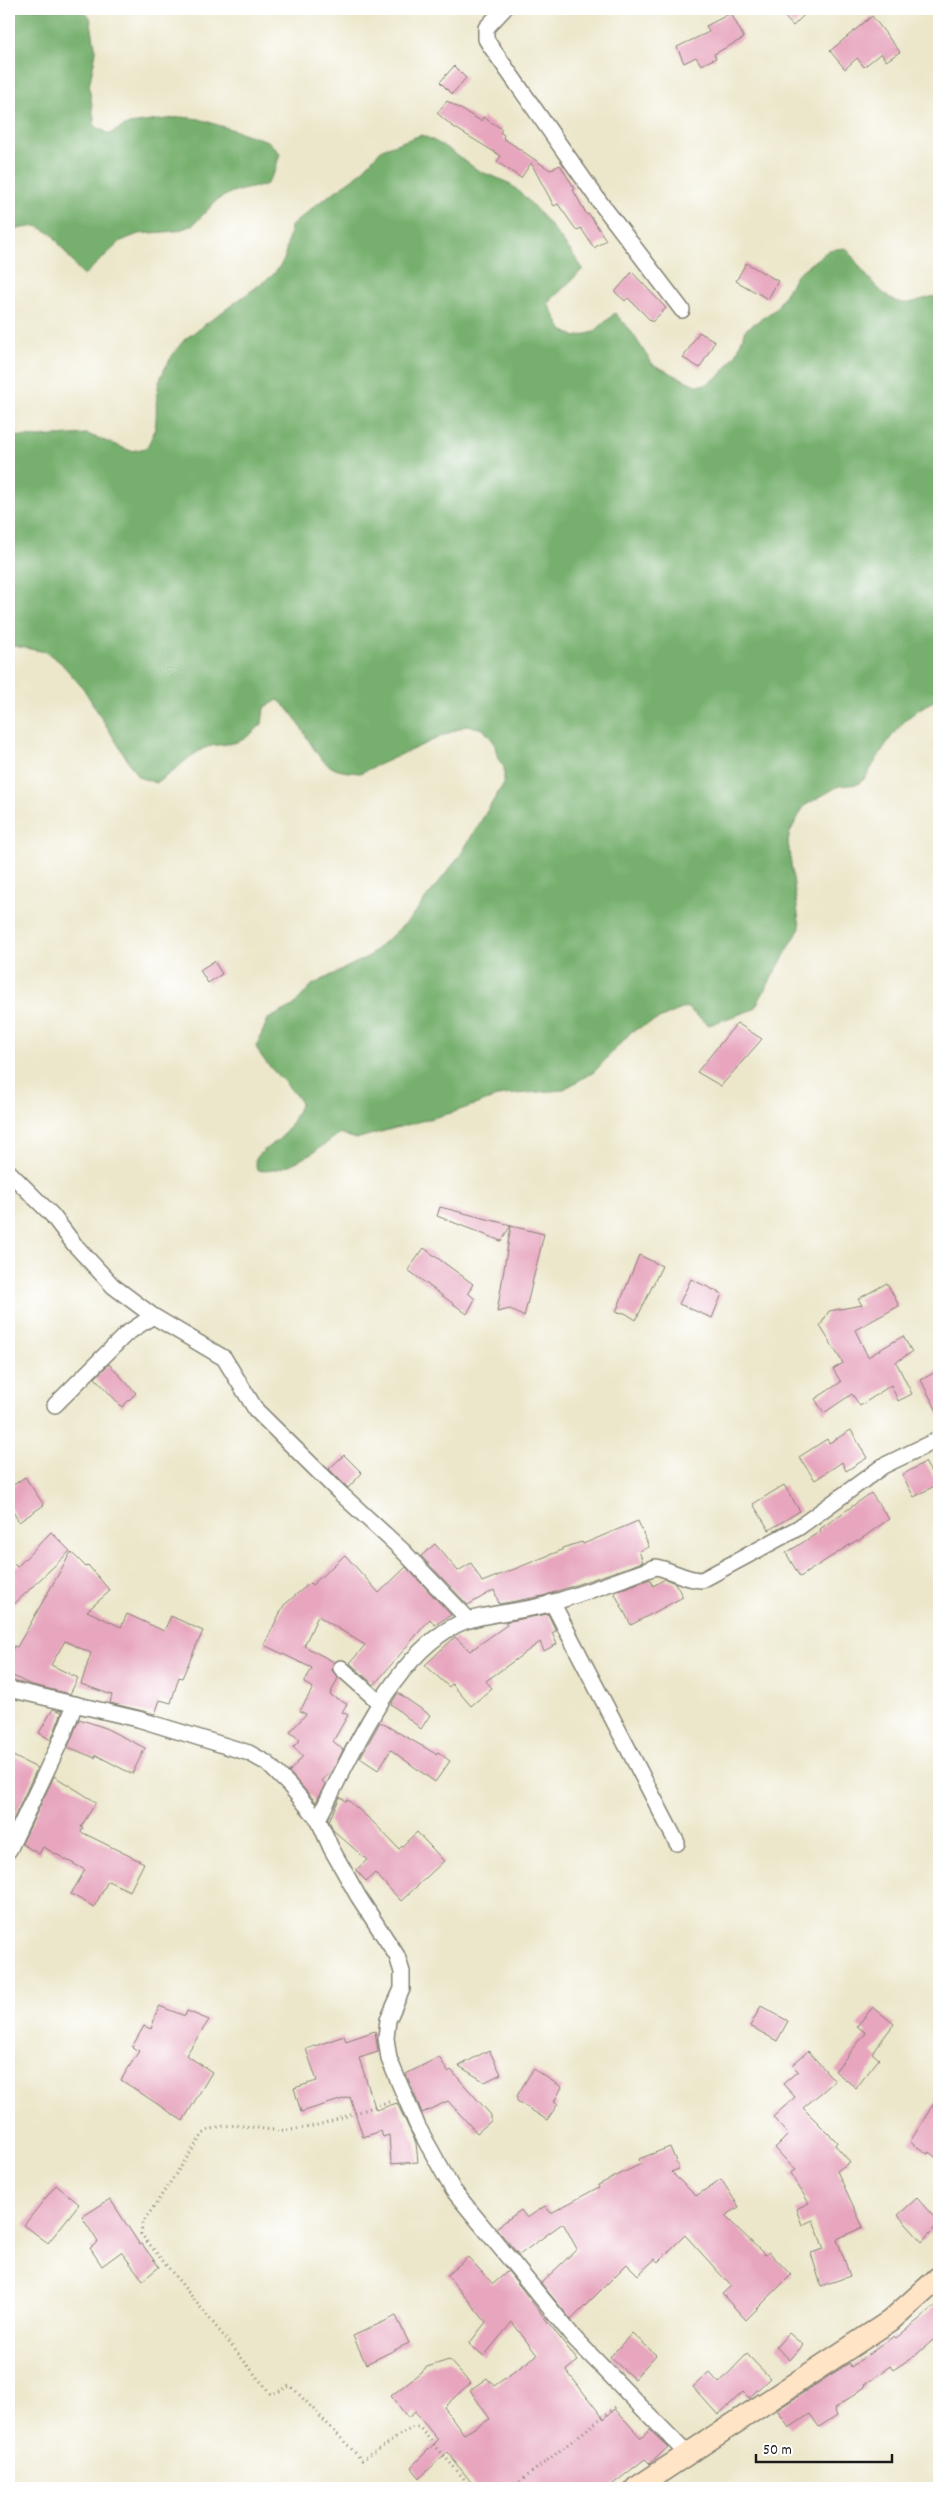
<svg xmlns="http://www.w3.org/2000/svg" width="948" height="2497" viewBox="0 0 948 2497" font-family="Dekko,sans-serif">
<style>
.forest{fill:#77b06e;stroke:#4a6645}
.building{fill:#e7a5be}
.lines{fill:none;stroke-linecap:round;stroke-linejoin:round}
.street-casing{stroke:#848274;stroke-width:18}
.secondary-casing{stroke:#848274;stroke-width:24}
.path{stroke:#848274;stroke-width:3;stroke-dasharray:1 4;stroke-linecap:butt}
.street{stroke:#fff;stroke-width:15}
.secondary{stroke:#ffe4c6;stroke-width:21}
</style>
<rect width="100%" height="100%" fill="#fff"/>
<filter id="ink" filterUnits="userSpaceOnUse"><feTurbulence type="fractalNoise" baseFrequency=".02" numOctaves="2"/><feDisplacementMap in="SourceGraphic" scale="10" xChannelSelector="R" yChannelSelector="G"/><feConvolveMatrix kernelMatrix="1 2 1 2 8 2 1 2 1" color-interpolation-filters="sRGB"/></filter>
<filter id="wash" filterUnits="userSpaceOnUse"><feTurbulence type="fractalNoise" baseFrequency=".0096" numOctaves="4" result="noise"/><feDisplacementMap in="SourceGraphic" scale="20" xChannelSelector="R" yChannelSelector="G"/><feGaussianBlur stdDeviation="1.12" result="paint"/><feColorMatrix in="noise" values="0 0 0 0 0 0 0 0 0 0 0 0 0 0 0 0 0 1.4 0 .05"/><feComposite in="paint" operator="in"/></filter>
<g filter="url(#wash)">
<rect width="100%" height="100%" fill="#ece7cb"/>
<!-- forest -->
<g class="forest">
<path d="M9,9H80L90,17L96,52L89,86L95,126L109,134L129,124L182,117L199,119L268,141L280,153L275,171L266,185L232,192L217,200L193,225L176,231L138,234L121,241L83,276L52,234L37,226L9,230Z"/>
<path d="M421,135C442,143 458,156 476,169C486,175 498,177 508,183C526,193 571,250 583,269L548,303L562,330L576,337L594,332L615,313L633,334L652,364L695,385H705L720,376L737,353L745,330L776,309L797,274L829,250L846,248C859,265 884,306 909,303C919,301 929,296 939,296V699C900,714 886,745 865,778L858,784L839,786L804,806L790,832L788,842L800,928L754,1009L709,1025L686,1007L632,1031L594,1072L562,1090L503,1095L451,1113L355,1139L340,1133C321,1148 282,1176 257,1170L255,1161C260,1151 269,1147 278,1140C289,1131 295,1116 301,1103C288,1082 267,1069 256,1047L268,1019L293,1006L312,985L369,956L408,921L459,857L504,783V767L498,759L494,742L483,729L467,725L360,773C351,772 338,772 330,766C310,754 302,717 278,700L264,708L262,724C253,732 245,741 233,743C219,746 213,743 199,751C184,760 172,774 156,783L138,777L83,688L60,662L46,652L9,645V436L39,437L87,434L131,451L146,448C163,422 152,408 159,383C164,367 174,352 185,339L273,275L284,260L291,226L316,205L358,175L382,149Z"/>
</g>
<g id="blocks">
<!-- building -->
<g class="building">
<path d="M777,9H810L793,26Z"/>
<path d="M731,13L744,38L714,54L716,58L701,65L696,57L684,63L677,47L709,32L706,26Z"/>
<path d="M872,16L900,52L886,61L881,53L864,67L857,58L845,69L830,51Z"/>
<path d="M454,66L466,78L452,94L440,82Z"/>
<path d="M447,101L481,121L483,117L502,129L500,132L504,135L503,138L550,170L560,165L575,189L573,190L587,215L589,214L606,240L594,248L581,228L577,231L558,204L554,206L531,163L521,178L497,162L501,156L452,126L437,113Z"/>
<path d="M746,263L778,281L768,299L736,281Z"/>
<path d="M632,272L666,308L652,322L628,298L625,301L615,292Z"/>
<path d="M699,332L715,341L700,368L683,358Z"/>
<path d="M214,961L222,974L208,983L200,970Z"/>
<path d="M737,1023L762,1039L721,1086L697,1072Z"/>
<path d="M440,1207L511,1225L501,1241L437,1216Z"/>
<path d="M511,1226L544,1234L524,1317L510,1309L497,1312Z"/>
<path d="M424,1248L473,1284L468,1293L475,1299L467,1314L408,1270Z"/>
<path d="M639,1255L662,1266L636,1320L625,1313L616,1312Z"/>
<path d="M691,1279L722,1294L712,1318L679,1304Z"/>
<path d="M887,1283L899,1306L855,1330L868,1357L903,1336L912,1352L896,1362L912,1394L898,1401L891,1385L860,1406L852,1394L824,1413L815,1399L841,1382L833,1369L843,1363L820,1326L829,1311L862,1305L858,1299Z"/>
<path d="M109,1364L136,1393L122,1407L95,1378Z"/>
<path d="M939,1370V1415L921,1380Z"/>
<path d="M851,1430L867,1458L846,1471L842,1462L815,1480L799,1457L827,1439L829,1443Z"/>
<path d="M344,1455L362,1473L348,1488L329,1469Z"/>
<path d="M925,1462L938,1484L914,1497L902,1475Z"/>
<path d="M25,1477L44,1505L19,1522L9,1505V1488Z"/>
<path d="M784,1485L800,1511L769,1530L753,1504Z"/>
<path d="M871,1493L889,1519L858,1541L857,1540L800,1577L786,1553L821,1531L820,1529Z"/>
<path d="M638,1521L649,1547L639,1551L643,1562L543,1596L499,1604L494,1590L468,1605L421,1556L435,1544L458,1571L471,1563L482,1582L562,1550V1548L582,1542L583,1544Z"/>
<path d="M51,1532L70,1551L9,1609V1559L17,1567Z"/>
<path d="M71,1552L86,1567L88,1565L110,1591L87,1611L121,1627L127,1614L164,1631L171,1616L203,1631L182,1678L179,1677L171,1703L160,1700L155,1714L110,1703L112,1695L81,1684L91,1653L65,1641L51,1665L78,1678L70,1694L29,1684L9,1674V1656L14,1646L17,1647Z"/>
<path d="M345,1555L379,1593L406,1567L451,1615L435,1625L430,1619L374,1685L350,1663L365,1645L318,1616L304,1646L334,1662L332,1670L338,1678L330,1695L347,1704L342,1712L348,1715L333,1741L343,1750L334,1768L322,1781L325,1784L316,1802L289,1772L303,1756L293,1747L300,1740L290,1732L306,1714L300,1711L313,1688L304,1683L312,1668L264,1645L284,1605L310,1583L312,1585Z"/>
<path d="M650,1579L653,1586L665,1579L675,1583L683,1597L631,1625L614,1592Z"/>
<path d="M548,1614L556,1631L552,1633L557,1644L544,1651L540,1642L486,1681L492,1688L471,1706L452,1684L449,1687L425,1665L455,1637L470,1651L507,1625L505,1622Z"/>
<path d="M398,1693L430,1715L421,1729L391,1704Z"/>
<path d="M53,1709L62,1712L51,1740L39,1733Z"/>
<path d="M79,1719L103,1727L145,1748L132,1774L96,1755L95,1758L68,1747Z"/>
<path d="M380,1722L436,1754L438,1752L450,1761L435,1782L391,1750L378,1770L360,1758Z"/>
<path d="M9,1754L37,1768L9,1829Z"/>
<path d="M54,1776L96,1802L81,1827L83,1828L81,1832L144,1863L130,1891L108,1881L94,1907L71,1894L85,1870L43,1847L39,1854L22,1844Z"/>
<path d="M340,1797L346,1801L348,1800L373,1822L399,1849L417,1832L444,1861L401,1901L375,1873L366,1881L356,1870L367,1860L334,1831L329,1821Z"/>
<path d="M159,2006L185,2016L187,2011L209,2020L186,2055L212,2072L183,2121L121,2080L139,2051L132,2047L144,2026L151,2029Z"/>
<path d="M761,2006L788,2021L777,2041L750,2026Z"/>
<path d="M873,2007L894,2024L872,2053L879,2059L856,2088L835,2071L866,2033L857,2026Z"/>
<path d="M375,2031L378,2052L359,2058L376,2110L397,2103L416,2143L418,2162L391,2164L389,2135L383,2137L381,2131L363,2137L350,2097L301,2112L294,2088L317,2081L306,2049L344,2036L346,2041Z"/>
<path d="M489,2050L501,2074L485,2082L459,2066Z"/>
<path d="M808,2051L835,2081L803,2108L837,2142L835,2145L850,2162L837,2171L863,2227L837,2239L850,2276L821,2286L811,2253L824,2249L813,2220L802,2225L796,2209L809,2203L790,2173L795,2170L775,2148L788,2135L773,2117L795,2097L783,2084L798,2071L792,2065Z"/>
<path d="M439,2057L448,2072L451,2070L491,2115V2121L477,2133L448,2101L422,2113L406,2074Z"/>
<path d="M533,2069L562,2087L554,2102L558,2104L547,2120L517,2101V2096Z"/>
<path d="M939,2095V2160L929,2152L928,2154L910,2142Z"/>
<path d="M670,2147L679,2169L671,2172L696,2196L721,2179L739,2207L725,2216L765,2255L769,2252L791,2275L746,2320L722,2294L731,2286L685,2235L658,2262L655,2259L638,2275L627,2264L571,2320L541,2283L577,2249L563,2223L519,2255L496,2228L521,2210L527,2218L545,2206L551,2213L599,2187L598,2185L641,2164L639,2159Z"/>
<path d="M56,2185L79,2204L48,2243L24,2225Z"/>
<path d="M917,2198L939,2223L922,2242L898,2215Z"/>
<path d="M110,2199L140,2245L142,2244L159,2267L143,2280L121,2252L102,2266L90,2248L98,2242L82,2217Z"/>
<path d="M468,2257L493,2284L508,2271L578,2361L566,2370L604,2419L615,2409L641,2438L650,2430L668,2447L650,2464L645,2459L608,2488H476L447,2452L420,2478L411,2467L438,2440L415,2412L408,2418L391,2396L427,2367L449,2360L470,2383L444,2407L464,2434L490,2419L470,2390L487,2378L494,2386L537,2355L512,2322L484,2356L469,2344L486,2322L447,2275Z"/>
<path d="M939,2303V2335L917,2354L893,2370L890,2366L864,2385L865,2387L834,2409L837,2415L819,2427L810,2414L789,2428L777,2410L849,2363L851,2367L894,2336L896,2338Z"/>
<path d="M396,2316L409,2343L366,2364L353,2336Z"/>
<path d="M632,2333L656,2355L634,2379L610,2357Z"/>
<path d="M789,2333L803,2345L790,2360L776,2347Z"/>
<path d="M747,2354L770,2378L749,2398L743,2392L718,2415L693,2387L709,2372L719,2383Z"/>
</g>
</g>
</g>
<g filter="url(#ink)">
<use href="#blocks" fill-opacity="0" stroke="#848274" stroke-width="1"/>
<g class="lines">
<defs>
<g id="street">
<path d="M504,9L486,28V39L489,44L599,201L682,310"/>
<path d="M9,1172L52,1215L74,1244L113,1286L153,1316L224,1358L256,1410L339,1492L402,1550L469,1620"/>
<path d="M55,1405L126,1334L153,1316"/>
<path d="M552,1602L677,1843"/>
<path d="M341,1668L380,1703"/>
<path d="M9,1689L138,1719L249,1753L267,1763L289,1785L318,1819L331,1848L358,1896L397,1956L402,1972V1989L388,2020L386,2038L389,2059L418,2127L453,2190L576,2340L688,2455"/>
<path d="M318,1819C351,1757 391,1658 456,1625C477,1614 519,1612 545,1605C582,1594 619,1580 656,1567C672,1570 685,1580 702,1580L798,1528L883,1466L939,1439"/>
<path d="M9,1850L62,1738L75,1704"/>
</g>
<path id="secondary" d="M636,2488L890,2321L939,2277"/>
</defs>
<!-- street casing -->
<use href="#street" class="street-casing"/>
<!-- secondary casing -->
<use href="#secondary" class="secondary-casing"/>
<!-- path -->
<g class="path">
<path d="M389,2102C355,2112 309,2133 274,2130C249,2128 225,2119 203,2134L142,2224L141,2234L270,2393H276L289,2386L292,2387L362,2460L413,2427H419L472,2488"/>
<path d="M512,2488L618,2405"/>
</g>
<!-- street -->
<use href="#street" class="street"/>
<!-- secondary -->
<use href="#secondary" class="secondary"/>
</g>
</g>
<!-- margin -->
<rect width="948" height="2497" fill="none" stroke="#fff" stroke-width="30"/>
<!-- scale -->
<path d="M756 2454v8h136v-8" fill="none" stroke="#1c1c1c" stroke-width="2.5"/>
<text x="763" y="2454" font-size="15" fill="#1c1c1c" stroke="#ffffff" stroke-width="4" paint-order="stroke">50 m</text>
</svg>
